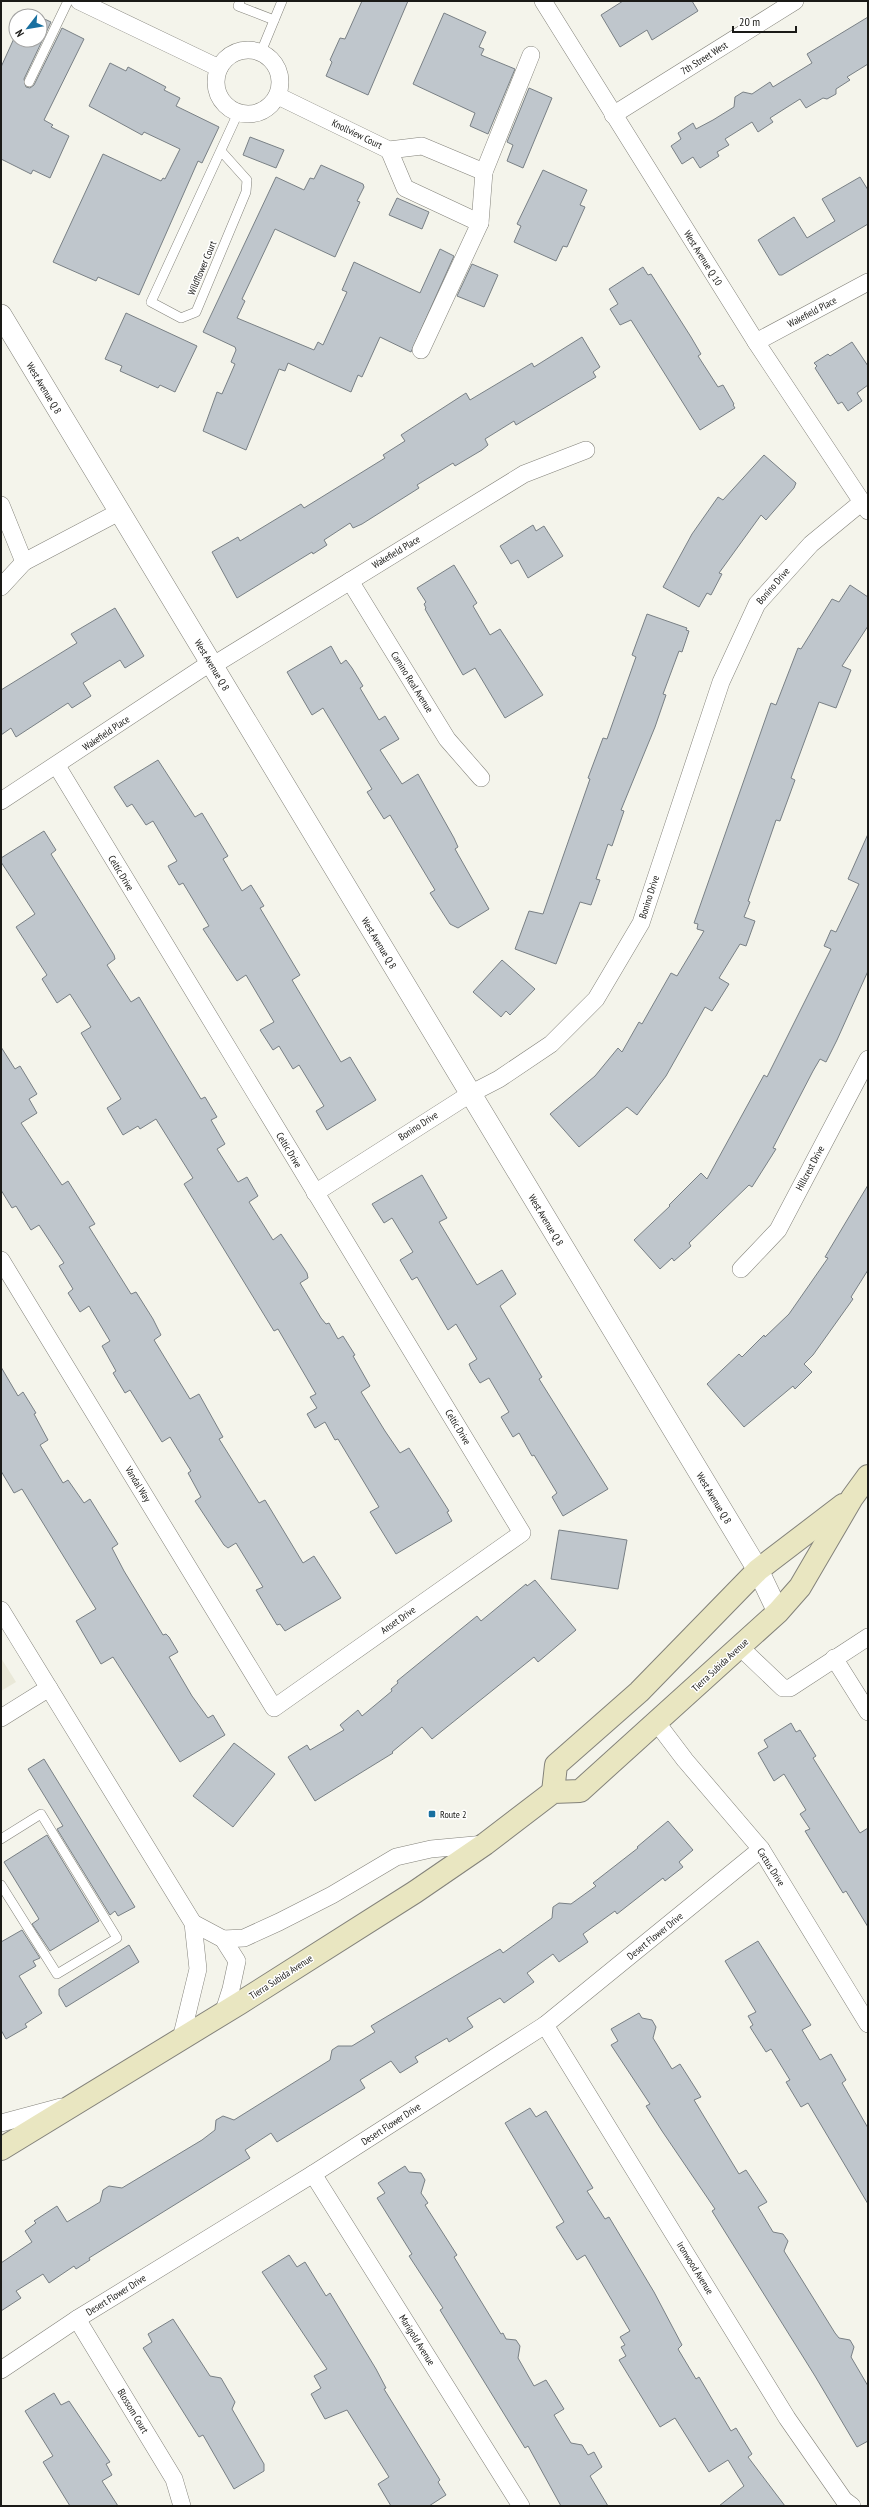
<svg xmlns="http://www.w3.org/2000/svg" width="869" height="2507" viewBox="0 0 869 2507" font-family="'PT Sans Narrow',sans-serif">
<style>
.built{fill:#e9e8d8}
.building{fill:#bfc6cc;stroke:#798085}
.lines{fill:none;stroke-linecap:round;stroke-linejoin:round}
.service-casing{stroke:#83827a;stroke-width:10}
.minor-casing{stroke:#83827a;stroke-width:18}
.tertiary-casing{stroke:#83827a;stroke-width:22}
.secondary-casing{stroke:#83827a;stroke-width:24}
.service{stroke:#fff;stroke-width:9}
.minor{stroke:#fff;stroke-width:17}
.tertiary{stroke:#fff;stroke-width:21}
.secondary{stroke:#e9e6c1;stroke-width:22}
.poi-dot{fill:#1970a0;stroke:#fff;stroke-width:1.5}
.labels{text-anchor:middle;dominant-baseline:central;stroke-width:3;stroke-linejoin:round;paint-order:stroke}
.street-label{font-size:10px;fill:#1a1a17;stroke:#fff}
.poi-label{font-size:10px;fill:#1a1a17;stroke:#fff;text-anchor:start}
</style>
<rect width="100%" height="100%" fill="#f4f4eb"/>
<!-- built -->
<path class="built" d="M1,1658L16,1682L1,1691Z"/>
<!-- building -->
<g class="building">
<path d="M362,1H408L368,95L326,76L332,62L330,60L340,38L345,39Z"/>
<path d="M623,1H692L698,11L652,40L647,30L620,47L601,15Z"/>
<path d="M444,13L486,32L479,47L484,49L481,55L515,69L488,134L470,126L475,113L413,84Z"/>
<path d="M40,17L51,22L24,79L26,87L30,88L34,85L62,28L84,39L44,120L53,125L51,127L69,136L50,178L33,170L31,174L1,159V67L16,34V40H40Z"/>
<path d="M868,17V64L847,77L850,80L836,89V94L827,99L823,98L806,108L800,99L770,118L773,122L758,132L752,122L725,139L729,145L717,152L719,156L700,168L693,157L682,164L671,146L681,139L678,133L693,123L696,129L713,120L734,107L735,97L743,92L752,94L770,82L773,87L812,63L807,54Z"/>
<path d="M110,63L126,71L128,67L166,87L164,90L180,98L176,106L219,127L202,163L198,161L139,295L98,277L96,281L53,262L103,154L161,181L163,178L165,179L180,149L144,132L142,135L89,106Z"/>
<path d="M529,88L552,98L523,168L507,161L513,145L507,142Z"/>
<path d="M250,137L284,150L276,168L243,155Z"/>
<path d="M321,165L363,184L364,187L357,201L360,202L335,257L275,229L242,299L245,301L237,318L314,350L318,342L323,345L347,292L342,290L354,262L420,293L440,249L454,256L411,352L380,337L362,377L358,375L351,392L288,363L285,371L279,369L246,450L203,431L217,392L222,394L235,364L231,362L236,350L235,347L203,332L276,177L304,190L310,178L314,179Z"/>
<path d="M543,170L587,190L580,205L585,207L567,247L563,246L556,261L514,242L521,226L517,224Z"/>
<path d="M860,177L868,190V224L782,275H779L758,240L794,217L807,238L835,221L822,199Z"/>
<path d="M397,198L429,212L422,229L389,215Z"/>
<path d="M472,264L498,275L484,307L457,296Z"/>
<path d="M643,267L648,275L651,274L691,337L701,354L698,356L718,387L723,385L734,404L733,405L735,408L700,430L631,320L620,325L610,309L618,304L609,289Z"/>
<path d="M126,313L197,346L175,392L160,385L158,388L120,371L122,366L105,359Z"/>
<path d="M582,337L600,367L593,372L596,377L516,425L514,421L485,439L488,445L482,450L455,466L453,463L417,485L419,488L362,524L353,528L350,523L324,540L327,545L313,554L312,552L237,598L212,552L238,537L240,541L301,504L304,508L385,458L383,455L405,441L401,435L466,393L470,400L532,363L534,367Z"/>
<path d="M852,342L868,366V385L857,393L862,401L848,411L842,402L838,404L815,368L817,366L814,363L828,354L830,356Z"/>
<path d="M764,455L796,483L794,488L766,520L761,515L719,573L722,574L711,595L707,593L699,607L663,587L692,534L718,497L723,500Z"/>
<path d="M533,525L536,531L544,526L563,556L528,578L518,560L511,564L500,546Z"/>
<path d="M454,565L477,603L473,606L490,635L500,629L543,695L505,718L475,668L463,675L425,609L426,608L424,604L426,602L417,588Z"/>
<path d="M850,585L868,597V626L842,666L851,670L836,708L819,702L791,778L795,780L780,821L776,820L748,901L750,902L744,917L755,921L746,946L740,944L719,978L729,984L712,1011L705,1007L666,1076L637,1115L627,1107L579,1147L550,1114L595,1076L618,1048L622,1052L639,1022L642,1024L671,973L677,976L704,931L697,929L698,924L694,923L771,703L776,705L798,648L801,649L832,599L839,602Z"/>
<path d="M115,608L144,656L125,668L120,660L83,683L91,696L72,708L68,703L16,737L11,728L1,735V690L77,643L71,634Z"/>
<path d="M647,614L687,628L686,630L689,631L682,652L679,651L663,694L666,695L655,727L621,810L624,811L612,846L608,844L596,879L600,880L591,905L580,902L556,964L515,949L529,911L543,914L590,779L588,778L603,738L607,739L636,657L632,655Z"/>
<path d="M331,646L341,664L346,660L352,668L363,686L360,688L379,720L385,716L399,739L380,750L402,784L418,774L454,838L458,847L455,849L489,909L458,928L450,924L430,893L435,890L390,815L384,819L367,792L372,789L323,708L312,715L287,672Z"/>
<path d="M158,760L195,817L202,813L228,856L223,859L242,891L251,885L264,906L260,908L300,975L292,980L341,1062L350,1057L376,1100L327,1130L316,1111L324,1106L299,1065L293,1069L279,1046L273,1050L260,1030L274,1022L246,975L237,981L203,929L209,926L183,883L179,885L170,870L168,866L177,861L153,821L146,825L132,804L127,807L114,787Z"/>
<path d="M44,831L56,850L51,854L114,955L115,959L107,965L131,1002L139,997L201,1099L205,1097L217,1117L211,1120L225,1144L217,1149L238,1182L247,1177L258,1196L249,1202L273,1240L281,1234L307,1273L308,1278L300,1283L321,1318L326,1324L329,1323L338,1339L343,1336L355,1355L353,1356L370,1386L361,1392L385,1431L400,1453L409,1448L449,1511L447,1512L452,1521L396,1554L370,1512L379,1507L338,1439L335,1440L325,1422L315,1428L307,1414L317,1408L310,1397L316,1394L278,1329L274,1331L184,1184L193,1178L156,1119L140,1129L138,1126L123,1135L107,1108L121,1099L81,1033L91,1027L70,994L57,1003L42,979L47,975L16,927L35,914L1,862V858Z"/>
<path d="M868,834V971L837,1040L826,1062L820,1059L813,1071L773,1148L776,1149L752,1187L749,1185L689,1243L691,1246L674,1261L672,1258L660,1269L634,1240L670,1206L669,1205L701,1173L707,1179L764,1075L767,1077L831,949L824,946L831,930L836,932L859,884L848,879Z"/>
<path d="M502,960L535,989L510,1015L506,1011L501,1017L473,992Z"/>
<path d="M1,1047L15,1069L20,1066L37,1094L29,1099L37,1113L21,1123L62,1185L68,1181L95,1224L89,1227L131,1294L136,1292L153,1319L161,1335L154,1340L190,1399L199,1394L223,1437L219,1439L259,1503L265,1500L303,1563L314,1556L341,1598L285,1631L280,1624L277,1625L256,1590L263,1587L236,1543L228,1548L224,1545L195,1501L201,1497L188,1473L191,1471L170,1437L162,1442L130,1390L125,1393L113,1373L116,1371L102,1346L110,1341L89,1306L80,1312L68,1293L73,1289L59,1266L64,1263L39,1225L31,1230L16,1206L12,1208L1,1190Z"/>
<path d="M422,1175L447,1218L439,1222L477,1285L502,1270L516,1294L500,1306L542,1377L539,1379L608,1489L563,1516L552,1497L557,1493L534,1455L532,1456L519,1433L513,1437L501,1417L509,1412L489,1378L480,1383L471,1369L469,1364L477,1359L456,1324L448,1330L417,1277L412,1280L400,1260L413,1252L392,1218L384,1223L372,1204Z"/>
<path d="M868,1185V1270L851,1297L853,1299L813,1355L804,1364L812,1372L795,1389L793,1386L744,1427L707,1384L739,1354L742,1357L764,1335L765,1337L789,1314L828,1258L825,1257Z"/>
<path d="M1,1367L18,1396L23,1392L36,1413L34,1414L48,1440L40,1445L63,1483L68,1480L84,1503L90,1499L118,1544L112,1548L124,1571L163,1635L166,1634L169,1637L178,1652L169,1657L192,1696L208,1718L213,1715L225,1735L180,1762L113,1657L101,1664L76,1621L96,1609L22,1489L14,1493L1,1471Z"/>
<path d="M559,1530L627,1540L618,1589L551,1579Z"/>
<path d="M535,1580L576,1630L538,1662L534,1657L432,1739L422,1727L392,1752L393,1753L315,1801L288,1757L307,1745L310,1750L344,1730L340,1725L358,1710L362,1716L392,1691L391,1689L398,1683L397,1681L477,1616L481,1621L526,1584L527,1586Z"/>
<path d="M791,1723L796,1732L800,1730L816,1756L813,1758L860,1833L868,1828V1927L846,1891L843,1893L805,1831L810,1829L800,1814L806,1810L784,1774L774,1781L758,1753L768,1747L764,1740Z"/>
<path d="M234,1743L275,1774L233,1827L193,1796Z"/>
<path d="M44,1759L135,1907L118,1916L115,1911L110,1915L57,1829L63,1826L28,1769Z"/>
<path d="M668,1821L693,1850L679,1862L683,1867L665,1881L663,1878L617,1914L615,1911L583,1934L588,1942L559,1962L553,1954L527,1973L534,1982L504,2003L500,1998L467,2018L473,2027L449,2042L447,2038L415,2057L418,2062L400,2073L391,2061L360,2080L365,2088L277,2142L271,2133L245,2150L250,2158L89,2258L90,2260L76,2269L74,2266L49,2283L43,2274L16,2291L21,2298L1,2311V2263L32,2242L25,2231L36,2223L34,2221L57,2206L67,2222L100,2202L103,2190L109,2186L122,2188L202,2140L215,2130L216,2120L223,2116L234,2120L330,2060L332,2050L338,2046H352L375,2032L371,2026L500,1949L503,1953L552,1918L553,1907L559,1903L571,1904L596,1886L593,1883L638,1848L637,1847Z"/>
<path d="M47,1835L99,1921L50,1951L32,1924L39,1919L4,1862Z"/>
<path d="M22,1930L40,1958L33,1961L36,1966L19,1976L42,2013L25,2024L27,2027L6,2039L1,2030V1942Z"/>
<path d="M758,1941L811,2025L802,2030L820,2060L831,2054L846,2080L842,2083L868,2128V2204L808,2103L801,2107L786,2082L790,2080L771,2049L766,2052L750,2027L753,2025L748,2016L756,2012L725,1961Z"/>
<path d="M129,1945L139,1962L66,2007L59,1995V1989Z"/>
<path d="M639,2013L642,2018L652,2020L656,2027L653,2038L672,2069L680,2064L701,2097L694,2100L739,2174L746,2170L767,2202L758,2207L773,2232L783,2234L788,2241L784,2251L835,2333L839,2338L850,2340L854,2347L851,2357L868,2386V2441L857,2447L815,2376L712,2211L715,2209L662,2131L646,2106L650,2104L611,2045L618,2041L611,2029Z"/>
<path d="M530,2108L536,2117L546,2111L593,2188L587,2191L605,2219L609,2217L654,2292L682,2345L678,2349L696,2379L699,2377L731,2431L736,2428L752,2454L748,2457L785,2506H719L744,2486L728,2460L709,2472L675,2418L660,2427L619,2360L626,2356L621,2347L625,2345L620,2337L630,2331L585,2255L577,2260L556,2227L564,2222L505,2123Z"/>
<path d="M405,2166L409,2172L421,2173L425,2180L421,2193L428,2203L425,2205L457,2255L454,2257L501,2334L503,2333L506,2339L516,2340L520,2346L518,2358L534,2386L546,2380L564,2409L554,2415L571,2443L582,2445L588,2455L594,2452L602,2467L590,2476L608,2506H561L528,2446L525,2448L440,2310L443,2308L409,2256L412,2254L377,2198L385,2193L378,2183Z"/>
<path d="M289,2255L297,2267L305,2262L326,2296L330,2293L376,2369L386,2388L384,2389L440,2480L438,2482L446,2495L429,2506H391L378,2484L389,2477L347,2410L325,2419L311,2394L321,2388L314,2376L327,2369L262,2272Z"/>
<path d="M173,2319L210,2376L221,2378L235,2402L232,2409L264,2464V2471L234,2489L203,2435L199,2437L143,2348L152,2342L148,2334Z"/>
<path d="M54,2393L61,2405L69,2401L110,2462L106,2464L112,2475L102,2481L118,2506H70L43,2462L53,2456L25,2411Z"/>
</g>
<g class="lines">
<defs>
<g id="service">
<path d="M240,1L238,6L274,20"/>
<path d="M261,52L282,1"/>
<path d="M29,82L68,1"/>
<path d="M221,151L247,180L246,192L196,312L181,318L151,302L238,113"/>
<path d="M1,1839L41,1814L117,1938L57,1974L1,1885"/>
</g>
<g id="minor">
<path d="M79,1L219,68"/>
<path d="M543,1L756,342L868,511"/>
<circle cx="248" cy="82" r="32"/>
<path d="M278,96L389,150L422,146L484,172L480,223L421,350"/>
<path d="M613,115L795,1"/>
<path d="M389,150L405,188L480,223"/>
<path d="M484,172L531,55"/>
<path d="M756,342L868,282"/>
<path d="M1,505L24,562L1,587"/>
<path d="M24,562L119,512"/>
<path d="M350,581L447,739L481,778"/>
<path d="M212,666L524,474L586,450"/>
<path d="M1,801L210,663"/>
<path d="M315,1193L470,1094L499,1079L551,1044L596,999L641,923L721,682L757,604L811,544L862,502"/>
<path d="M1,1260L274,1708L522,1533L57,766"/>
<path d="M741,1269L778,1230L868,1059"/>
<path d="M1,1610L193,1923L198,1969L181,2039"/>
<path d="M740,1647L783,1688H790L868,1637"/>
<path d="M834,1658L868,1712"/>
<path d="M1,1718L49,1688"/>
<path d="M657,1723L685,1760L761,1849L868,2024"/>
<path d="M193,1923L223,1939L237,1961L231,1989L223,2014"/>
<path d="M223,1939L244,1938L279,1922L332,1895L396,1857L431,1849L485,1844"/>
<path d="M545,2025L787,2418L844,2500L852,2506"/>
<path d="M1,2123L61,2107"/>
<path d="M313,2174L521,2506"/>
<path d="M77,2319L174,2479L182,2506"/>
<path d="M1,2370L77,2319L313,2174L545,2025L761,1849"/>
</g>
<path id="tertiary" d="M1,315L758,1570L778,1612"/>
<g id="secondary">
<path d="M553,1792L556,1765L639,1692L758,1570L843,1505"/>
<path d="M1,2149L240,2003L415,1892L485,1844L553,1792L580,1791L778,1612L800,1587L852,1498L868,1476"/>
</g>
</defs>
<!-- service casing -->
<use href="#service" class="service-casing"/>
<!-- minor casing -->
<use href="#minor" class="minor-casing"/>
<!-- tertiary casing -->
<use href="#tertiary" class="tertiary-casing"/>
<!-- secondary casing -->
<use href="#secondary" class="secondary-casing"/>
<!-- service -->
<use href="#service" class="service"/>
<!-- minor -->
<use href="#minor" class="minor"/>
<!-- tertiary -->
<use href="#tertiary" class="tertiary"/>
<!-- secondary -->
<use href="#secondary" class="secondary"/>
</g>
<!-- markers -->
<rect class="poi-dot" x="428" y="1810" width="8" height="8" rx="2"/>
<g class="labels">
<!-- street labels -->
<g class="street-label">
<text transform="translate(704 58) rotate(-32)">7th Street West</text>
<text transform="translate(357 134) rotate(26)">Knollview Court</text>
<text transform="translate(703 258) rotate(58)">West Avenue Q 10</text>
<text transform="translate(202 268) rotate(-67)">Wildflower Court</text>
<text transform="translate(812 312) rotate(-28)">Wakefield Place</text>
<text transform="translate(44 388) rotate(59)">West Avenue Q 8</text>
<text transform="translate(396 552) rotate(-31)">Wakefield Place</text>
<text transform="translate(773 586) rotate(-49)">Bonino Drive</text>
<text transform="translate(212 665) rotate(59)">West Avenue Q 8</text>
<text transform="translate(412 682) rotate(58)">Camino Real Avenue</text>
<text transform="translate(106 733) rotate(-34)">Wakefield Place</text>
<text transform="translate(121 873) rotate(59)">Celtic Drive</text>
<text transform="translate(649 897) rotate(-72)">Bonino Drive</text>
<text transform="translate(379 943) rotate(59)">West Avenue Q 8</text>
<text transform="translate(418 1126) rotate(-33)">Bonino Drive</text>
<text transform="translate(289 1150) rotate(59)">Celtic Drive</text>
<text transform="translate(810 1168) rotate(-62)">Hillcrest Drive</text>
<text transform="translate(546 1220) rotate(59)">West Avenue Q 8</text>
<text transform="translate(458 1427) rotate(59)">Celtic Drive</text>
<text transform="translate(138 1484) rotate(59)">Vandal Way</text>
<text transform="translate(714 1498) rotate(59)">West Avenue Q 8</text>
<text transform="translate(398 1620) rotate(-35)">Anset Drive</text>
<text transform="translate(720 1665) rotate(-43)">Tierra Subida Avenue</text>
<text transform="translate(771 1867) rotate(58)">Cactus Drive</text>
<text transform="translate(655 1936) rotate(-39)">Desert Flower Drive</text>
<text transform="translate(281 1977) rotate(-33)">Tierra Subida Avenue</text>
<text transform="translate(391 2124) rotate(-33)">Desert Flower Drive</text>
<text transform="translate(695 2268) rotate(58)">Ironwood Avenue</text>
<text transform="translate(116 2295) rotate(-32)">Desert Flower Drive</text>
<text transform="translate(417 2340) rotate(58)">Marigold Avenue</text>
<text transform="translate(133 2411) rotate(59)">Blossom Court</text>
</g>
<!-- poi labels -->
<g class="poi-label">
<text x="440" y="1814">Route 2</text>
</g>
</g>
<!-- border -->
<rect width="869" height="2507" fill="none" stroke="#1a1a17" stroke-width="4"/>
<!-- north arrow -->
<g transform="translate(28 28) rotate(239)"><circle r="19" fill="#ffffff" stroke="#a3a3a2"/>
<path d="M0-3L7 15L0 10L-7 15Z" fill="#1970a0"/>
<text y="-6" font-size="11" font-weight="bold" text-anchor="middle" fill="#1a1a17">N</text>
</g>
<!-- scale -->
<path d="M733 26v6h63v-6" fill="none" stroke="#1a1a17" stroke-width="2"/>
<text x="739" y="26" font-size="12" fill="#1a1a17" stroke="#ffffff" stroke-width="3" paint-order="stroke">20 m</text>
</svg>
